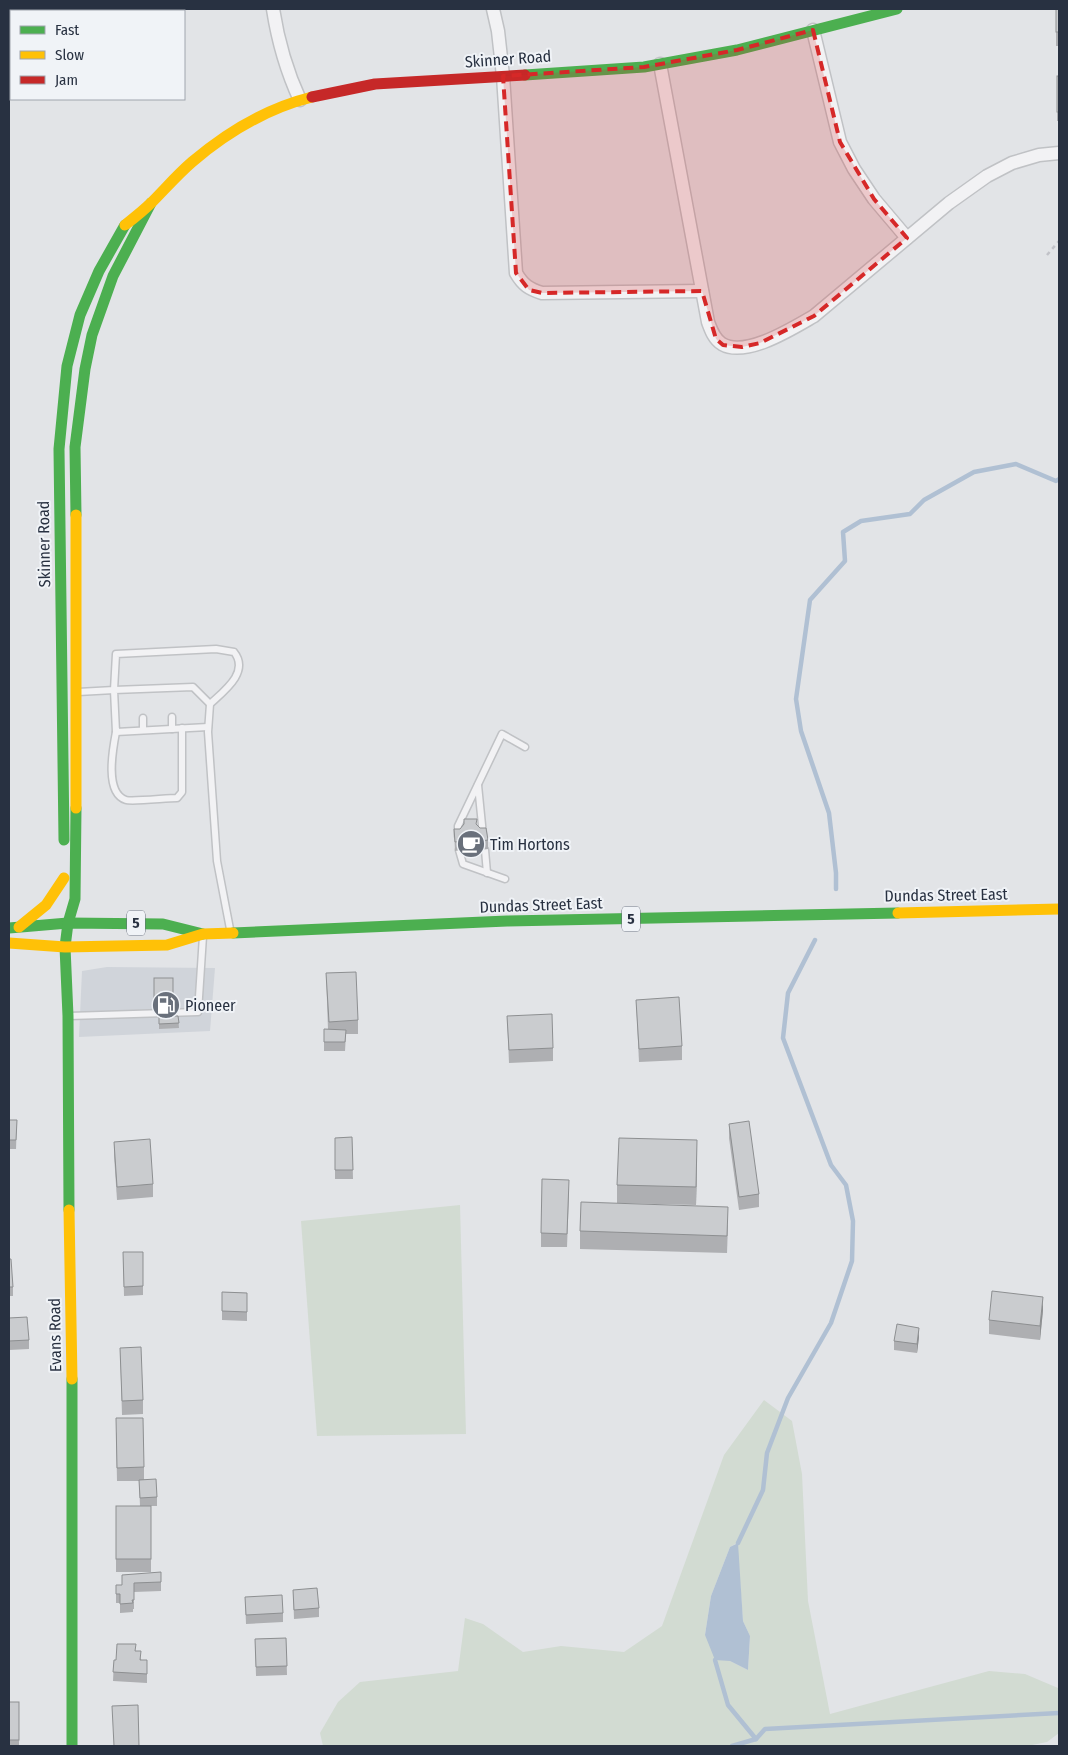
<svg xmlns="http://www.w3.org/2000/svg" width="1068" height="1755" viewBox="0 0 1068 1755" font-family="'Fira Sans Condensed',sans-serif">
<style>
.built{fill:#d0d4da}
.green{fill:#d2dbd2;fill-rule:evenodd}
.water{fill:#b0c0d3}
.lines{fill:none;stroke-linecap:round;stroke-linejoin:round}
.stream{stroke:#b0c0d3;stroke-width:4.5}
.lane-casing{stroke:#c0c2c5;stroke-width:9}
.street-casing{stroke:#c0c2c5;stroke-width:15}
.path{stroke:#c1c2c8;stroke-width:2.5;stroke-dasharray:4 4;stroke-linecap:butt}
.lane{stroke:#f2f2f4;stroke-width:6}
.street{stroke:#f2f2f4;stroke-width:12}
.fast{stroke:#4caf50;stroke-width:11}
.slow{stroke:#ffc107;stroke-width:11}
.jam{stroke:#c62828;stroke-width:11}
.wall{fill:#aeafb2}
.shaded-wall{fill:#8d8f91}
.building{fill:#cacccf;stroke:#8d8f91}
.marked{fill:#d62828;fill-opacity:0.2;stroke:#d62828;stroke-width:4;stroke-dasharray:10 6;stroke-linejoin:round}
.labels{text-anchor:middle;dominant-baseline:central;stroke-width:4;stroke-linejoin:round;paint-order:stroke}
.shield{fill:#f0f3f7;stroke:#646b78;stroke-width:1}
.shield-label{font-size:15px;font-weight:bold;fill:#283141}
.street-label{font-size:16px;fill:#283141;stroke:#f0f3f7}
.poi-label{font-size:16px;fill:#283141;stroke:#f0f3f7;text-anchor:start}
</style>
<rect width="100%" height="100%" fill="#e2e4e7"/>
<!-- built -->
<path class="built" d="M107,967L215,968L210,1031L79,1037L82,971Z"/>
<!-- green -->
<g class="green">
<path d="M460,1205L466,1434L317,1436L301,1221Z"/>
<path d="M764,1400L792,1421L802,1474L808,1601L830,1714L989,1671L1025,1674L1058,1688L1059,1733L1047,1742L1027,1746H323L320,1733L338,1702L360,1682L458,1671L465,1618L483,1624L523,1652L561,1646L624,1652L662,1626L724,1455ZM737,1543L743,1621L750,1636L748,1670L730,1661L705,1635L711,1596L730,1547Z"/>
</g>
<!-- water -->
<path class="water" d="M738,1543L743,1621L750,1636L748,1670L730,1661L715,1660L705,1635L711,1596L730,1547Z"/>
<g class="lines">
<!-- stream -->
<g class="stream">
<path d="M836,889V873L829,813L801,731L796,699L810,600L845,561L843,532L861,521L910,514L924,500L974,472L1016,464L1056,481L1059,479"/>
<path d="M738,1543L763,1490L767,1453L788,1398L831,1323L852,1261L853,1221L846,1185L831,1165L783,1038L788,993L815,940"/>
<path d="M715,1660L728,1705L756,1739"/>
<path d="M732,1746L756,1739L765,1729L1059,1713"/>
</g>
<defs>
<g id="lane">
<path d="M78,692L114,690L116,654L216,649L234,652C250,672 224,691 210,704L208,732L217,861L230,929"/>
<path d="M172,717V729"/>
<path d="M143,718V730"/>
<path d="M208,727L116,732L114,690L193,687L210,704"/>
<path d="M116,732C113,748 104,793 126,800C132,802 167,798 177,798L182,792V728"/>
<path d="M478,785L483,835"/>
<path d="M458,836V826L502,734L525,747"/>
<path d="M459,850L463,864L505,879"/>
<path d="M485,850L487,873"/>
<path d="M69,1016L198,1012L203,936"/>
</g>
<g id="street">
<path d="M273,9C278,41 286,70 300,100"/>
<path d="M493,9L498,31L503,76L516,273C523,285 529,289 542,293L702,291"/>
<path d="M813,30L840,142L854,169L874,199L907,238"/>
<path d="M660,64L708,322C711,330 714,339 722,344C746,358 793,328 814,316L949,203L987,176L1012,163L1039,155L1059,153"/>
</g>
</defs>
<!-- lane casing -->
<use href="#lane" class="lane-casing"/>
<!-- street casing -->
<use href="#street" class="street-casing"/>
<!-- path -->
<path class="path" d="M1047,255L1059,241"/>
<!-- lane -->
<use href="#lane" class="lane"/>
<!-- street -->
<use href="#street" class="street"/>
<!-- fast -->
<g class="fast">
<path d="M525,75L644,67L737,50L897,9"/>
<path d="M76,515L75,447L85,369L92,335L113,276L151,203"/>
<path d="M64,840L59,449L67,366L80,315L99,271L125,225"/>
<path d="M9,928L68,923L163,924L203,934"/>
<path d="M233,933L507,921L898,913"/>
<path d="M69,1210L68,1016L65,947L68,923L75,899L76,808"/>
<path d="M72,1746V1379"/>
</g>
<!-- slow -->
<g class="slow">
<path d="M125,225C134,218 143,211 151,203C165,189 177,175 192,162C226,133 268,108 312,97"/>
<path d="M76,515V808"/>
<path d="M898,913L1059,909"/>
<path d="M19,927L46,905L64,878"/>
<path d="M9,943L65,947L167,945L203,934L233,933"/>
<path d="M69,1210L72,1379"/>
</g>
<!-- jam -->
<path class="jam" d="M312,97L375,84L525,75"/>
</g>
<!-- wall -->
<g class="wall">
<rect x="1056" y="9" width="3" height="37"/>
<rect x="1057" y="76" width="2" height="45"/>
<path d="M464,819L476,824L488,840V849L481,850L478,853L464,854L461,850L455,851L454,829H460L464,824Z"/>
<path d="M326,973L358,1020V1034H346L345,1051H324V1029H328Z"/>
<rect x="154" y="978" width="19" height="34"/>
<path d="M636,1000L682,1046V1060L639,1062Z"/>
<path d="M159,1016H178L179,1028L159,1029Z"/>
<path d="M507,1016L553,1048V1061L509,1063Z"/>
<path d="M9,1120H17L16,1149H9Z"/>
<path d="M729,1124L759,1194V1207L739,1210L729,1138Z"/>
<path d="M352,1137L353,1179H335V1138Z"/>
<path d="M114,1142L153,1184V1197L117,1200L114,1155Z"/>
<path d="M697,1158L696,1205L617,1203V1185Z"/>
<path d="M569,1194L567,1247H541V1233Z"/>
<path d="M728,1225L727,1253L580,1249V1231Z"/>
<path d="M123,1252H143V1295L124,1296Z"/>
<path d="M9,1259L13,1287V1296H9Z"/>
<path d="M222,1292L247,1293V1321L222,1320Z"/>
<path d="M1043,1310L1040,1340L989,1334V1320Z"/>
<path d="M9,1318L29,1340V1349L9,1350Z"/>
<path d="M919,1337L917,1353L894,1350V1341Z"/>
<path d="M120,1348L143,1400V1414L122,1415Z"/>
<path d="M116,1432L144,1467V1479L157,1497V1506H151V1572H116V1506H140L139,1481H117Z"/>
<path d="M161,1572V1591L134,1592V1609H133V1612L120,1613V1603H116V1585H122Z"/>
<path d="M293,1590L319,1608V1617L294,1619Z"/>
<path d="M245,1597L283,1613V1622L246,1624Z"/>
<path d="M286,1638L287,1675L256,1676L255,1639Z"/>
<path d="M136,1651L147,1669V1683L113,1681L114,1660H116Z"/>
<rect x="9" y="1702" width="10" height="44"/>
</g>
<!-- shaded-wall -->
<g class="shaded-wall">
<path d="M481,841V850L478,853V844Z"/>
<path d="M697,1140V1158L696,1205V1187Z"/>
<path d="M1043,1297V1310L1040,1340V1326Z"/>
<path d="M919,1328V1337L917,1353V1344Z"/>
</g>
<!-- building -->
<g class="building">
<rect x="1056" y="9" width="3" height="23"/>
<rect x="1057" y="76" width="2" height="36"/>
<path d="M464,819H477L476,824L480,828H486L488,840L481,841L478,844L464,845L461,841L455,842L454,829H460L464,824Z"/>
<path d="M356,972L358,1020L329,1022L326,973Z"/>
<rect x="154" y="978" width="19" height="30"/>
<path d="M679,997L682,1046L639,1049L636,1000Z"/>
<path d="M552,1014L553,1048L509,1050L507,1016Z"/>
<path d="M159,1016H178L179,1023L159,1024Z"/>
<path d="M324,1029L346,1030L345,1042H324Z"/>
<path d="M9,1120H17L16,1140H9Z"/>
<path d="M749,1121L759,1194L739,1197L729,1124Z"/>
<path d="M352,1137L353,1170H335V1138Z"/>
<path d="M619,1138L697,1140L696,1187L617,1185Z"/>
<path d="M150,1139L153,1184L117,1187L114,1142Z"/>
<path d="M542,1179L569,1180L567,1234L541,1233Z"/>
<path d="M581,1202L728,1207L727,1236L580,1231Z"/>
<path d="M123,1252H143V1286L124,1287Z"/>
<path d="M9,1259H11L13,1287H9Z"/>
<path d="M992,1291L1043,1297L1040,1326L989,1320Z"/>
<path d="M222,1292L247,1293V1312L222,1311Z"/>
<path d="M27,1317L29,1340L9,1341V1318Z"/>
<path d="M897,1324L919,1328L917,1344L894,1341Z"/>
<path d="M141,1347L143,1400L122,1401L120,1348Z"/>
<path d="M116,1418H143L144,1467L117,1468Z"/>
<path d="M156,1479L157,1497L140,1498L139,1480Z"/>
<rect x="116" y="1506" width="35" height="53"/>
<path d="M161,1572V1582L134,1583V1600H132L133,1603L120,1604V1594H116V1585H122V1575Z"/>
<path d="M317,1588L319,1608L294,1610L293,1590Z"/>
<path d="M282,1595L283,1613L246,1615L245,1597Z"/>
<path d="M286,1638L287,1666L256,1667L255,1639Z"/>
<path d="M117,1644H136L135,1651H141L140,1660H147V1674L113,1672L114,1660H116Z"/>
<rect x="9" y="1702" width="10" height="38"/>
<path d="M138,1705L139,1746H114L112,1706Z"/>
</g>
<!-- marked area -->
<path class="marked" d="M813,30L840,142L874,199L907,238L814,316L760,343L742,347L723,345L716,339L702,291L542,293L529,290L516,273L503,76L644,67L737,50Z"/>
<!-- icons -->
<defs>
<symbol id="cafe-disc" viewBox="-11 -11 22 22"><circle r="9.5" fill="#69707b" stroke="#f0f3f7"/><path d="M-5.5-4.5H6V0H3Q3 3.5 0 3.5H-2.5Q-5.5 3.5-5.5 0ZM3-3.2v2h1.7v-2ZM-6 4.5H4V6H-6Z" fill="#fff"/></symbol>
<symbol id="fuel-disc" viewBox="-11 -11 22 22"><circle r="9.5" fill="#69707b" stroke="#f0f3f7"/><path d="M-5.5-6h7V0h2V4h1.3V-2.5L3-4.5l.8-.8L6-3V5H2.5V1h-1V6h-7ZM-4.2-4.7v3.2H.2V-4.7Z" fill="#fff"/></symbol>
</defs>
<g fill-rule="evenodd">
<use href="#cafe-disc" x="455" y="828" width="32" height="32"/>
<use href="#fuel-disc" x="150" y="989" width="32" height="32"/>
</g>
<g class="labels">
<!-- shield labels -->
<g class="shield">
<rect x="622" y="906.5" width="18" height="25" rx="4"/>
<rect x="127" y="910.5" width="18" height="25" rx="4"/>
</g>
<g class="shield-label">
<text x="631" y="919">5</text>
<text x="136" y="923">5</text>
</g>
<!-- street labels -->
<g class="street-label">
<text transform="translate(508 59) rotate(-4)">Skinner Road</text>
<text transform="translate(44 544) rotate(-91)">Skinner Road</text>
<text transform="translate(946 895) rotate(-1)">Dundas Street East</text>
<text transform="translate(541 905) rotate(-2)">Dundas Street East</text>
<text transform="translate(55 1335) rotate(-91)">Evans Road</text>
</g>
<!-- poi labels -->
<g class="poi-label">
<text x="490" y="844">Tim Hortons</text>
<text x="185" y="1005">Pioneer</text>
</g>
</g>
<!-- border -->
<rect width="1068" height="1755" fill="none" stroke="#283141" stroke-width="20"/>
<!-- legend -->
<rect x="10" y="10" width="175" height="90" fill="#f0f3f7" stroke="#a0a5ae"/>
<rect x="20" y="26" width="25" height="8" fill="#4caf50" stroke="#a0a5ae"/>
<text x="55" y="35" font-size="15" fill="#283141">Fast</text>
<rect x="20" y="51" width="25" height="8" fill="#ffc107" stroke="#a0a5ae"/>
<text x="55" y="60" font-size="15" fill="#283141">Slow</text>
<rect x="20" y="76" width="25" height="8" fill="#c62828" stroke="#a0a5ae"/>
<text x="55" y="85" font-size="15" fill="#283141">Jam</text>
</svg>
